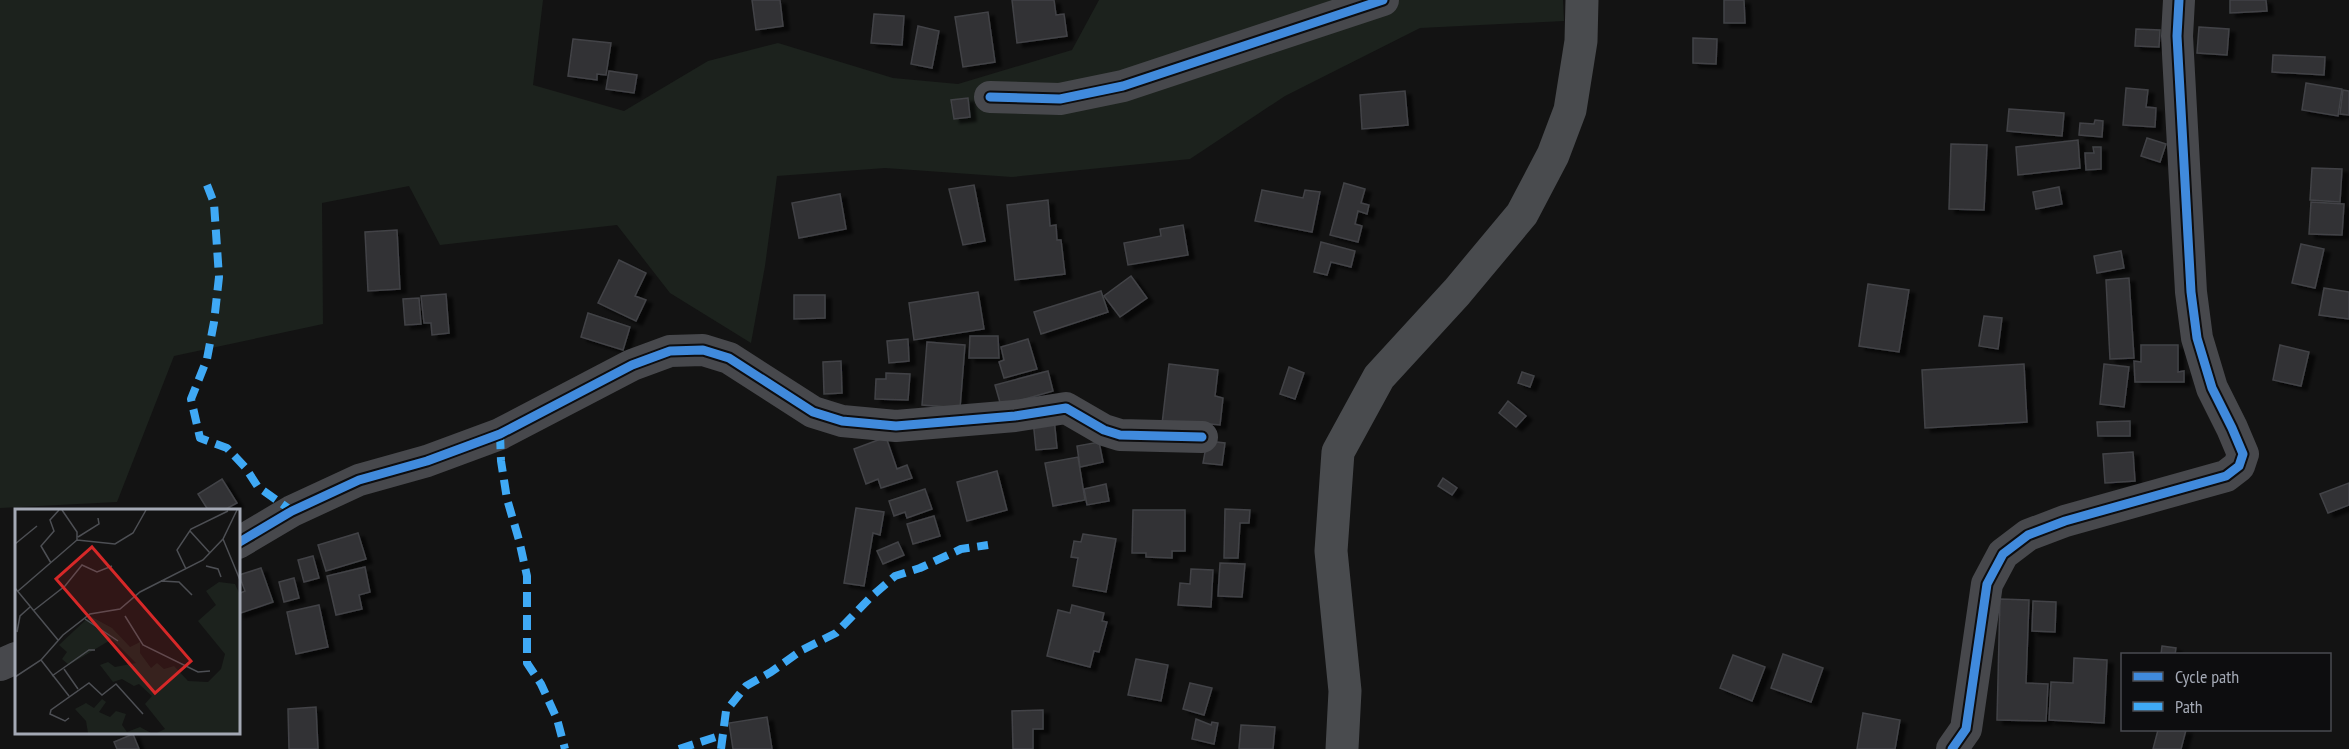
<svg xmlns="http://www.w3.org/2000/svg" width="2349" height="749" viewBox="0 0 2349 749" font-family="'PT Sans Narrow',sans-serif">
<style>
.green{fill:#1c221d}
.building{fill:#323234;stroke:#424347;stroke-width:1.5;filter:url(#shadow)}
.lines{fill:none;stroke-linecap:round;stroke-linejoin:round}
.minor{stroke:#47484c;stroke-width:32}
.major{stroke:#494b4e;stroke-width:33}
.quiet{stroke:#3fa9f5;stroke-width:8;stroke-dasharray:15 8;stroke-linecap:butt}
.cycleway-casing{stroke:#0d0d0f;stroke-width:13}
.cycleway{stroke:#408adc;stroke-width:9}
.inset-road{fill:none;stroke:#4d4f54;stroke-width:1.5}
.view{fill:#d62828;fill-opacity:0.15;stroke:#d62828;stroke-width:3}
.inset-edge{fill:none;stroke:#a4a9b5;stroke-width:3}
</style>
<defs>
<filter id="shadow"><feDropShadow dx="6" dy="4" stdDeviation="1.5" flood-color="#0009"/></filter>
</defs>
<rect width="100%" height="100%" fill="#131313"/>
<!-- green -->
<path class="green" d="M0,0H543L533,85L624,111L708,61L778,43L893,78L958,84L1072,50L1099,0H1563L1564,21L1420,28L1285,96L1190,159L1012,177L885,168L777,176L765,266L751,343L670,293L617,225L440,245L409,186L322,203L323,324L174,356L117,502L0,508Z"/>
<!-- building -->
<g class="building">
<path d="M752,0H780L783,26L756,30Z"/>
<path d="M1012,0H1054L1056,15L1064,14L1067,36L1017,43Z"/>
<path d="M1724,0H1744L1745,23H1724Z"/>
<path d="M2230,0H2266L2267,11L2230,13Z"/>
<path d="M988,12L995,62L963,67L955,17Z"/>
<path d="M874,14L904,16L902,45L871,43Z"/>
<path d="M918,26L939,31L932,68L911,64Z"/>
<path d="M2199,27L2229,29L2227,55L2197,53Z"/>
<path d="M2136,29L2160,30L2159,47L2135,46Z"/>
<path d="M1693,38L1717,39L1716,64L1693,63Z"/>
<path d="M573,39L611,43L606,75L597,74V80L568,76Z"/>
<path d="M2273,55L2325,57L2324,75L2272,72Z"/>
<path d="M609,71L637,75L634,93L606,89Z"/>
<path d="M2306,83L2342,89L2338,116L2302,110Z"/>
<path d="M2126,88L2148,90L2146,107L2156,108L2155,127L2123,125Z"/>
<path d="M2343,90L2349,91V115L2340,114Z"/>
<path d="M1405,91L1408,125L1362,129L1360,95Z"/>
<path d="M968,98L970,117L954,119L951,100Z"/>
<path d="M2009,109L2064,113L2062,136L2007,131Z"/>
<path d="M2095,120L2103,121L2102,137L2079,135L2080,123L2094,124Z"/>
<path d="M2147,138L2166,144L2160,162L2141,156Z"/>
<path d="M2078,140L2080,168L2018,175L2016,147Z"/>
<path d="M1951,144L1987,145L1984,210L1949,209Z"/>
<path d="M2093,147H2101V169L2086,170L2085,153H2094Z"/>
<path d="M2312,168L2342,169L2340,202L2310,200Z"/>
<path d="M1344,183L1365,189L1361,203L1369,205L1367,214L1358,211L1355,224L1362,226L1358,242L1330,235Z"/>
<path d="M974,185L985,241L963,245L949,189Z"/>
<path d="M2059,187L2062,204L2036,209L2033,192Z"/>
<path d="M1262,190L1303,198L1305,190L1320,192L1312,232L1255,221Z"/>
<path d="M840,194L846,229L799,238L792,203Z"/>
<path d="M1048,200L1050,226L1056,225L1057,240H1061L1065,274L1015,280L1007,205Z"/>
<path d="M2311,202L2344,204L2342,235L2309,234Z"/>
<path d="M1183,225L1188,255L1128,265L1124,243L1161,236L1160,229Z"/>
<path d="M397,230L400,289L368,291L365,232Z"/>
<path d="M1321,242L1355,251L1351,267L1331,262L1327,275L1314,272Z"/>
<path d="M2301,244L2324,249L2315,288L2292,283Z"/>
<path d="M2121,251L2124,268L2097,273L2094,256Z"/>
<path d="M619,260L646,273L635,296L646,300L636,321L598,303Z"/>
<path d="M1131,276L1147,298L1120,317L1104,296Z"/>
<path d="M2129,278L2134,358L2110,359L2106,280Z"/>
<path d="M1868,284L1909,290L1899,352L1859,346Z"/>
<path d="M2324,288L2349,292V319L2319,315Z"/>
<path d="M1101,291L1108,312L1041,334L1034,312Z"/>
<path d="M978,292L984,329L914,340L909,303Z"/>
<path d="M446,294L449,333L432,335L431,323H424L421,296Z"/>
<path d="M794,295H825V318L794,319Z"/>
<path d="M419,298L421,324L405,325L403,299Z"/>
<path d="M588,313L630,327L623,350L581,337Z"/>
<path d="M1984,316L2002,318L1998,349L1979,346Z"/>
<path d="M970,336H998L999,358H969Z"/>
<path d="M908,339L909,361L889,363L887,341Z"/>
<path d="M1028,339L1037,369L1004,378L999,362L1004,360L1001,347Z"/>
<path d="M927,342L965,345L960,408L922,405Z"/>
<path d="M2141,345H2178V372L2184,371V382H2135L2134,361L2141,362Z"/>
<path d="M2280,345L2309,352L2301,386L2273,380Z"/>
<path d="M841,361L842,393L824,394L823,362Z"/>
<path d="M1169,364L1218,370L1215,396L1223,398L1220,425L1211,424V429L1162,424Z"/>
<path d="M2024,364L2027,422L1925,428L1922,370Z"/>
<path d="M2104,364L2129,367L2124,407L2100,404Z"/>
<path d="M1289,367L1304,373L1295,399L1280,394Z"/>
<path d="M1048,371L1053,391L1001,406L995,385Z"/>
<path d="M1522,372L1534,376L1530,387L1518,383Z"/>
<path d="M886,373L910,374L908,400L875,399L876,379H886Z"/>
<path d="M1508,401L1526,416L1516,427L1499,413Z"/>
<path d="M1054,418L1057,448L1036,450L1033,420Z"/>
<path d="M2130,421V436H2098L2097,422Z"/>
<path d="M886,437L897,469L907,465L912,478L881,488L878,479L866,484L854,449Z"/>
<path d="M1207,441L1225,443L1222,465L1203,463Z"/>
<path d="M1099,442L1103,462L1080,467L1077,446Z"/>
<path d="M2133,452L2135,481L2105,483L2103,454Z"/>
<path d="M1078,457L1085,500L1053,506L1045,463Z"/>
<path d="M997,471L1007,510L967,521L957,482Z"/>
<path d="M1443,478L1457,488L1452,495L1438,486Z"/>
<path d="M222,479L237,503L224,510H208L198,494Z"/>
<path d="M2349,483V505L2328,513L2320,494Z"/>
<path d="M1106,484L1109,501L1087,505L1084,489Z"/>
<path d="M925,489L932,509L907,518L905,512L894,516L889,501Z"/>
<path d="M856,508L884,512L880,535L873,533L864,586L844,583Z"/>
<path d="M1225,509L1250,510L1249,523H1240L1238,558H1224Z"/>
<path d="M1133,510H1185V551H1172V558L1146,557V553H1132Z"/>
<path d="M934,516L940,536L913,544L907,524Z"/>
<path d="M358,533L366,559L326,571L318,545Z"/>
<path d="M1083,534L1116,539L1106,592L1073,586L1078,558L1071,557L1074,541L1081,542Z"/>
<path d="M898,542L904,555L883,564L877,551Z"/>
<path d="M313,556L319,578L304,582L298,560Z"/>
<path d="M1220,563L1245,564L1242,597L1218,596Z"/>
<path d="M365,567L370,592L359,595L362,609L336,615L327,576Z"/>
<path d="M261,568L273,602L238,614V594L245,591L239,575Z"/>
<path d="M1191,569L1213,570L1211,607L1178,605L1180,583L1190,584Z"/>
<path d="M294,578L299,598L284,602L279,582Z"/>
<path d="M2000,599L2029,600L2026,683L2048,684L2046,721L1997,720Z"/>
<path d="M2033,601L2056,602L2055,632L2032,631Z"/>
<path d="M319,605L328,647L296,654L287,612Z"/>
<path d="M1072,605L1104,613L1102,621L1107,622L1099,652L1094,651L1090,667L1047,656L1058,610L1070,613Z"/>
<path d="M2162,646L2176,648L2175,654H2161Z"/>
<path d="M1783,654L1823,668L1811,702L1771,688Z"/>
<path d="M1733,655L1765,667L1752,701L1720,688Z"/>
<path d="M2074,658L2107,660L2104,723L2049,720L2051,682L2073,683Z"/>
<path d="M1136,659L1168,665L1161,701L1128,695Z"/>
<path d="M1190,683L1212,688L1204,715L1183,709Z"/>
<path d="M316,707L318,749H289L288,709Z"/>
<path d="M1043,710V729H1033V749H1013L1012,711Z"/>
<path d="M1863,713L1900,720L1895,749H1857Z"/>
<path d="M767,717L772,749H733L729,723Z"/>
<path d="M1196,719L1211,725L1212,722L1218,723L1214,744L1192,739Z"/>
<path d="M1241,725L1275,727L1273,749H1239Z"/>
<path d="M2158,730H2186L2181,749H2153Z"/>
<path d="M133,734L139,749H117L114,742Z"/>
</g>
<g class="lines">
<!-- minor -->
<g class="minor">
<path d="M990,97L1060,99L1123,86L1383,0"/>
<path d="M238,543L292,511L359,480L427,461L500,434L632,365L670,351L703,350L729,358L813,412L842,421L896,426L1015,416L1066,408L1104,430L1120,435L1202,437"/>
<path d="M0,665L16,658"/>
<path d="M1952,749L1966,729L1987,584L2003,554L2028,535L2065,521L2226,476L2239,466L2243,454L2232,428L2212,388L2197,338L2191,292L2177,36L2179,0"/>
</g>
<!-- major -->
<path class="major" d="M1342,749L1345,691L1331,551L1338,452L1379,377L1457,292L1522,214L1553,155L1570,110L1581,41L1582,0"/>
<!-- quiet -->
<g class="quiet">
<path d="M207,185L214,203L219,277L214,322L207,359L191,399L200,438L227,448L245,467L258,487L292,511"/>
<path d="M500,434L501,461L507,499L519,540L527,576V663L541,684L557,719L565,749"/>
<path d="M679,749L722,735"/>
<path d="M721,749L726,711L746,686L771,672L802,650L836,633L871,597L895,576L920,568L961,549L988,545"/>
</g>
<defs>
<g id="cycleway">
<path d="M990,97L1060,99L1123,86L1383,0"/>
<path d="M238,543L292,511L359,480L427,461L500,434L632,365L670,351L703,350L729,358L813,412L842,421L896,426L1015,416L1066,408L1104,430L1120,435L1202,437"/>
<path d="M1952,749L1966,729L1987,584L2003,554L2028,535L2065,521L2226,476L2239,466L2243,454L2232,428L2212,388L2197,338L2191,292L2177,36L2179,0"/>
</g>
</defs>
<!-- cycleway casing -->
<use href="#cycleway" class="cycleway-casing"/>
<!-- cycleway -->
<use href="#cycleway" class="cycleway"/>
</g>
<!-- overview -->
<g transform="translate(15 509)">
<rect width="225" height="225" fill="#131313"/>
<path d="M204,73L220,75L225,86V224H142L150,220L130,195L137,187L124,175L119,177L107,170L98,173L85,156L93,153L100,158L121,154L97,130L54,156L47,150L52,143L44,136L75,107L97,119L115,138L125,133V144L136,159L142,154L149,160L159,157L173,172L193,173L206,160L210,145L183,112L201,96L191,82ZM87,190L91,193L84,203L95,208L101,202L111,205L107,216L112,223L125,218L136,224H73L71,212L60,200L71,194L79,199Z" fill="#1c221d"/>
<path class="inset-road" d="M175,22L195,44M63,28L84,15L83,9M208,30L225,71M62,31L100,35L118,24L131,1M0,35L22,17M36,54L26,37L39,22L35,11L44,1M191,57L203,60L206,68M171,60L162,41L176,20L213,2M146,72L164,73L177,86M0,79L43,131M3,82L62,31V23L47,1M18,102L50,77L67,56L82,63L97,57M110,107L128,136L183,163L195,162M70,110L103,132M2,123L5,107L15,98M26,151L54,187M49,160L63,180M37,167L74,141H80M0,168L26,151L48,126L75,105L105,100L125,83L188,51L208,30L222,1M54,209L50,212L35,205L36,201L74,174L87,186L101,175L128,205"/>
<path class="view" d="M77,38L176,152L140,184L41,70Z"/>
<rect width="225" height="225" class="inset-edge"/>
</g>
<!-- legend -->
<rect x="2121" y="653" width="210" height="78" fill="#0d0d0f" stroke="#494b51" stroke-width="1.5"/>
<rect x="2133" y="672" width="30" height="9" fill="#408adc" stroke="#494b51" stroke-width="1.5"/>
<text x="2175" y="683" font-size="18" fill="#a4a9b5">Cycle path</text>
<rect x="2133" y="702" width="30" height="9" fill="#3fa9f5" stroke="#494b51" stroke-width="1.5"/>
<text x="2175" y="713" font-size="18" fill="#a4a9b5">Path</text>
</svg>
